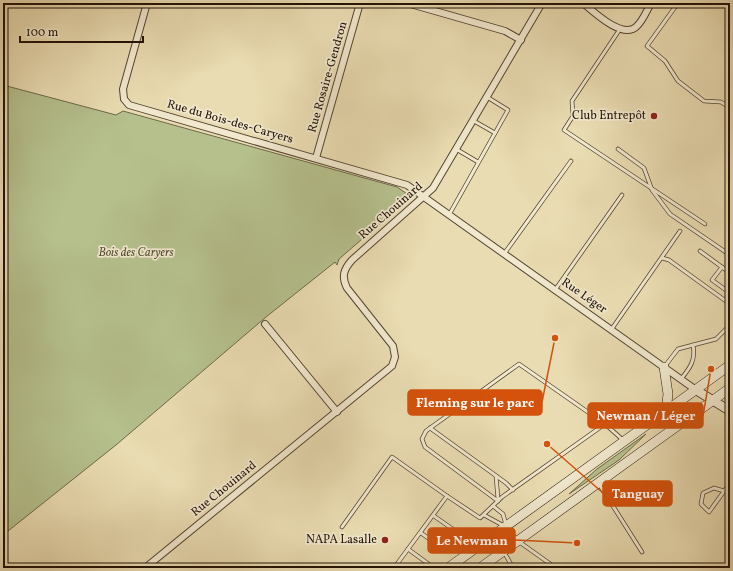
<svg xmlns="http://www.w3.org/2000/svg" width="733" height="571" viewBox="0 0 733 571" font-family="Vollkorn,serif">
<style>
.green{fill:#b5c08d;stroke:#6b694a}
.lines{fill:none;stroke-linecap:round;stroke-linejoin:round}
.service-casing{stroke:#534432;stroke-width:4.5}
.minor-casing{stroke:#534432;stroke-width:8}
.tertiary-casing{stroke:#534432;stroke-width:10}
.secondary-casing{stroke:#211207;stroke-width:10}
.service{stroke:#f1e8cd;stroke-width:3}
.minor{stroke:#f1e8cd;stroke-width:6}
.tertiary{stroke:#f1e8cd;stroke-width:8}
.secondary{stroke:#f1e8cd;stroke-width:9}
.poi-dot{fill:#8f2418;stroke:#f1e8cd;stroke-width:1.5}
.labels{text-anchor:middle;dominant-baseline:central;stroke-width:3.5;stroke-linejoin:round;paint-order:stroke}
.street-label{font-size:12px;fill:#211207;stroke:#f1e8cd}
.poi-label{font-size:12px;fill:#211207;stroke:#f1e8cd;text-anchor:end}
.park-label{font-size:12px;font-style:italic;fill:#554f36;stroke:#f1e8cd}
.leader{fill:none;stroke:#d4520c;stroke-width:1.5}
.callout-dot{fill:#d4520c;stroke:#f1e8cd;stroke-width:1.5}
.callout{fill:#d4520c;stroke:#d4520c;stroke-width:1.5}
.callout-label{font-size:13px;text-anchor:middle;font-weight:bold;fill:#fff}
</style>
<rect width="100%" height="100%" fill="#eadcb2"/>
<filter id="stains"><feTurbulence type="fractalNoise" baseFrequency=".005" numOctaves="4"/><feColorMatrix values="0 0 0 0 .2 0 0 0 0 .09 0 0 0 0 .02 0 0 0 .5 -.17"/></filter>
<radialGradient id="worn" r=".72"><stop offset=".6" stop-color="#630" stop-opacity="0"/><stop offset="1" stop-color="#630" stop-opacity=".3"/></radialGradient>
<!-- green -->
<g class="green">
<path d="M3,85L116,115L123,111L397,187L410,196L406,201L339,259L337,265L335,262L266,317L116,445L3,535Z"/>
<path d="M646,434L619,460L569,494L597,469Z"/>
</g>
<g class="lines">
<defs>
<g id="service">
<path d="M678,3L647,46L665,61L678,81L704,101L721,102L730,108"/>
<path d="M620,29L572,101L573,116L564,130L705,224"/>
<path d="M474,121L495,133"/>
<path d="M456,149L478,162"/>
<path d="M618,149L644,168L652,190L670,214L730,255"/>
<path d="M449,215L508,110L487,97"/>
<path d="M700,251L730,273"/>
<path d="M504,254L571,161"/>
<path d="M662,258L669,260L730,304"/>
<path d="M722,267L712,280L730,293"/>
<path d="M555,290L622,195"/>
<path d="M611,330L680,231"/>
<path d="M665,366L678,349L716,339L730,325"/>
<path d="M681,379C690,368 696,360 693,345"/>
<path d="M430,428L506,483L513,490"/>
<path d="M496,476L498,499"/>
<path d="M599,484L642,552"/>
<path d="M724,491L714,488L703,493L701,504L709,512L730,483"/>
<path d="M498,501L425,447L422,439L426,431L519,364L605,424"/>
<path d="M493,506L503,514L506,525"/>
<path d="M484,515L506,527L518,541L556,568"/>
<path d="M434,516L464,537"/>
<path d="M342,527L392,457L447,496"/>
<path d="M421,533L445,550"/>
<path d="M408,549L447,496L480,518L502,497L605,424L623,440"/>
<path d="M504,552L513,568"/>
<path d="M401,568L397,564L408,549L434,568"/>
</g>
<g id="minor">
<path d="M147,3L123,89L124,99L129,105L407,185L696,390"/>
<path d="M407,3L505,31L521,40"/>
<path d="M583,3C594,12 622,39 636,27C643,21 647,10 651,3"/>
<path d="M316,158L360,3"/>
<path d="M265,324L337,412"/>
<path d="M145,568L392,366L395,357L393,346L347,288C341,276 344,269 352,260L433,188L542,3"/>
</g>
<path id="tertiary" d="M696,390L730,411"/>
<g id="secondary">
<path d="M664,367L668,394L666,411"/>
<path d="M448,568L730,365"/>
<path d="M480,568L730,388"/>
</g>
</defs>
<!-- service casing -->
<use href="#service" class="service-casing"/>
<!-- minor casing -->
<use href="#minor" class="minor-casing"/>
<!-- tertiary casing -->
<use href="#tertiary" class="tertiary-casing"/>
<!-- secondary casing -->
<use href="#secondary" class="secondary-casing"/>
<!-- service -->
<use href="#service" class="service"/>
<!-- minor -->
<use href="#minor" class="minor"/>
<!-- tertiary -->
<use href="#tertiary" class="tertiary"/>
<!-- secondary -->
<use href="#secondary" class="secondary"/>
</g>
<!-- markers -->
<g class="poi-dot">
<circle cx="654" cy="116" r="4"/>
<circle cx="385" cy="540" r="4"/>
</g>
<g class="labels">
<!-- street labels -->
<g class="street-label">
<text transform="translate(328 77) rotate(-74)">Rue Rosaire-Gendron</text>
<text transform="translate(230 122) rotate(16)">Rue du Bois-des-Caryers</text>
<text transform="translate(391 211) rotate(-41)">Rue Chouinard</text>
<text transform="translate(584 296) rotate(35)">Rue Léger</text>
<text transform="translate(224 489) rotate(-39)">Rue Chouinard</text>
</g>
<!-- poi labels -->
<g class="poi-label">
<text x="646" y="116">Club Entrepôt</text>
<text x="377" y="540">NAPA Lasalle</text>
</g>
<!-- park labels -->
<g class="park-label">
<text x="136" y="253">Bois des Caryers</text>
</g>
</g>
<!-- callouts -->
<path class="leader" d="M555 338L542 402M711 369L703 416M547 444L603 493M577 543L515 540"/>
<g class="callout-dot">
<circle cx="555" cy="338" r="4"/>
<circle cx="711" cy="369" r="4"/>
<circle cx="547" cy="444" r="4"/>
<circle cx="577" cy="543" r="4"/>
</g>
<g class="callout">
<rect x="408" y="390" width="134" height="25" rx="4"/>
<rect x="588" y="403" width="115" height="25" rx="4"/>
<rect x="603" y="481" width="69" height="25" rx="4"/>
<rect x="428" y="528" width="87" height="25" rx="4"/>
</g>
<g class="callout-label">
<text x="475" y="407">Fleming sur le parc</text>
<text x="646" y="420">Newman / Léger</text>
<text x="638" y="498">Tanguay</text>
<text x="472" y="545">Le Newman</text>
</g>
<!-- margin -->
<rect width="733" height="571" fill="none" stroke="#eadcb2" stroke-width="16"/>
<rect x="4" y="4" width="725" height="563" fill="none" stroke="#211207" stroke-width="2"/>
<rect x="8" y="8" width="717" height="555" fill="none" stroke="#211207"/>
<!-- scale -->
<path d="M20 36v6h123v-6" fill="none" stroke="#211207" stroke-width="2"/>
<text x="26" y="36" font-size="12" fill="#211207" stroke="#f1e8cd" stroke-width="3" paint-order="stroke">100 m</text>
<rect width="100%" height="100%" filter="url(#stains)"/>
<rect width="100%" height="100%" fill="url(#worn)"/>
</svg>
